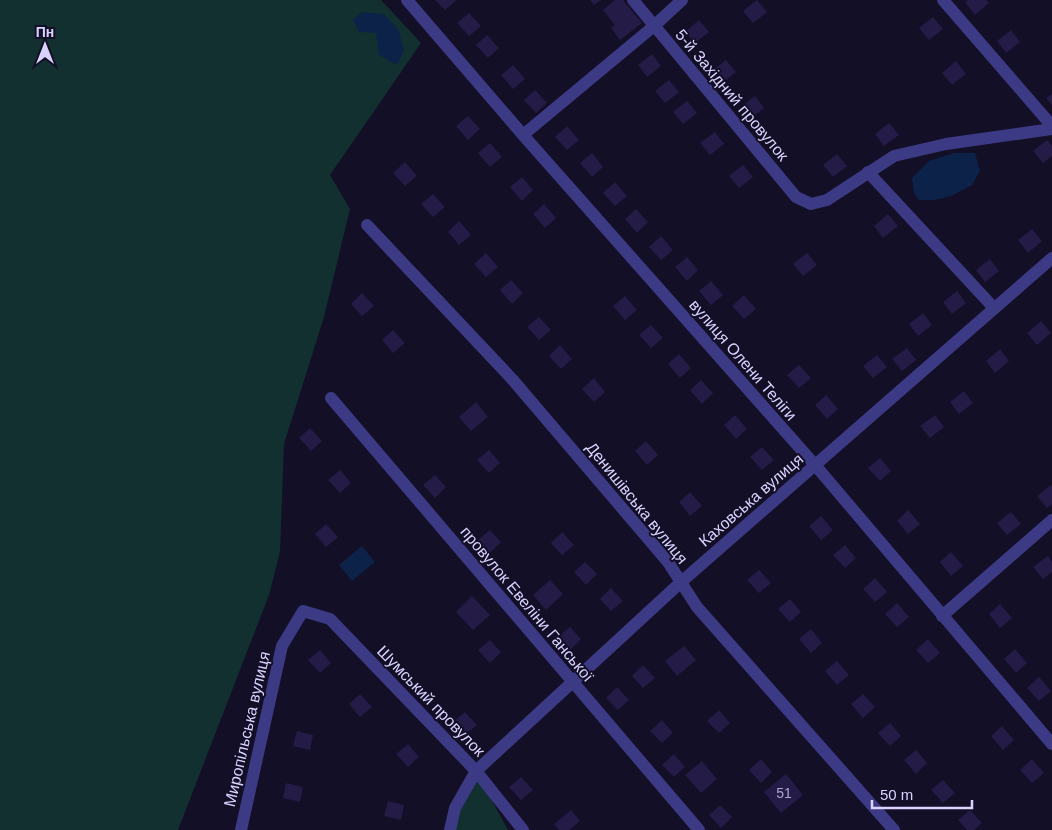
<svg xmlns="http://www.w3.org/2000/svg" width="1052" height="830" viewBox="0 0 1052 830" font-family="Arial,sans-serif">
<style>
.green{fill:#12302f}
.water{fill:#0c2248}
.building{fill:#241b47}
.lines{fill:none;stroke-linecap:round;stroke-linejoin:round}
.minor{stroke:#3d3a85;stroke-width:12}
.labels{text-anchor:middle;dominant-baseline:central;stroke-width:4;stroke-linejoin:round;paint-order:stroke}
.number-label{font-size:14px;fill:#aca6d1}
.street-label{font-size:16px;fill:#d9d4ff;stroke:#130f26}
</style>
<rect width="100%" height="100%" fill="#130f26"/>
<!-- green -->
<g class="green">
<path d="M0,0H381L421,43L330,175L350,209L324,317L284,444L280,552L269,595L178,830H0Z"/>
<path d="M476,771L508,830H450Z"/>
</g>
<!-- water -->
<g class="water">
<path d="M362,12L384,14L398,29L404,51L397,65L379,55L376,33L359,32L353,20Z"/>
<path d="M954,153H975L980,171L972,185L951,196L934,200H919L914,193L912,178L929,161Z"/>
<path d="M362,546L375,562L352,581L339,565Z"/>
</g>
<!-- building -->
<g class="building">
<path d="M435,0H457L445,10Z"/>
<path d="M590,0H601L594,5Z"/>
<path d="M615,0H623L642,23L620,40L611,28L615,25L603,10Z"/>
<path d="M757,0L767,12L753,23L743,11Z"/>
<path d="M968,0H986L989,3L975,15L965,2Z"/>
<path d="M469,13L481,26L469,36L457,23Z"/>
<path d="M933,17L943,29L929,40L919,28Z"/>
<path d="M699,20L709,32L695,43L685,32Z"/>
<path d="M1011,30L1020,42L1006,53L997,41Z"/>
<path d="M487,35L499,48L488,58L476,45Z"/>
<path d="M652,54L661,66L647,77L638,65Z"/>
<path d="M726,60L736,72L722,83L712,71Z"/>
<path d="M956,61L966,74L952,85L942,73Z"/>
<path d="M513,65L525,79L513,89L501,75Z"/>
<path d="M669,80L679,92L665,103L655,91Z"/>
<path d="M535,90L547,103L536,113L524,100Z"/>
<path d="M1052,94V105L1046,98Z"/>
<path d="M755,96L764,108L750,119L741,107Z"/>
<path d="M687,101L697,113L683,124L673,112Z"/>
<path d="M468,116L480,129L468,140L456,126Z"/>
<path d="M889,123L899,135L884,146L875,134Z"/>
<path d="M567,126L579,140L567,150L555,137Z"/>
<path d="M715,132L724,144L710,155L700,143Z"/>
<path d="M1047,140L1052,146V156L1043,163L1033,151Z"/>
<path d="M490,143L502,157L490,167L478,153Z"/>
<path d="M592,153L603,167L592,177L580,163Z"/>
<path d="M837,154L847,166L833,177L823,165Z"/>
<path d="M405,162L417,176L405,186L393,173Z"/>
<path d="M743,165L753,177L739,188L729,176Z"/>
<path d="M522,177L533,190L522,201L510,187Z"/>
<path d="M615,182L627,196L615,206L603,193Z"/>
<path d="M433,194L445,207L433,217L421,204Z"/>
<path d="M544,204L556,218L545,228L533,214Z"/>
<path d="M636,209L648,222L637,233L625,219Z"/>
<path d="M888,214L898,226L883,238L874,226Z"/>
<path d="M459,221L471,235L459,245L448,232Z"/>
<path d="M1032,229L1042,241L1028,253L1018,240Z"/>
<path d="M661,236L673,250L661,260L649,247Z"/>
<path d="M486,253L498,267L486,277L474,264Z"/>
<path d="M807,253L817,265L803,276L793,264Z"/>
<path d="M687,257L698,270L687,281L675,267Z"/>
<path d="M990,259L999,271L985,282L976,270Z"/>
<path d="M511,280L523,293L512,304L500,290Z"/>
<path d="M711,281L723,295L711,305L699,291Z"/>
<path d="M957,291L966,303L952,314L943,302Z"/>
<path d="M362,293L374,306L362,316L351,304Z"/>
<path d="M744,295L756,309L744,319L732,306Z"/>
<path d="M625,296L637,310L625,320L613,306Z"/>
<path d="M923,313L932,325L918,336L909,324Z"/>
<path d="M539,317L551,330L539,340L527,327Z"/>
<path d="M1041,321L1051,333L1037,345L1027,333Z"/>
<path d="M651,325L663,338L651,348L639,335Z"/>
<path d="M393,330L405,343L393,353L382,340Z"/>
<path d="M560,345L572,359L561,369L549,356Z"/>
<path d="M907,348L916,360L902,371L892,359Z"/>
<path d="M1000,349L1009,361L995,373L986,361Z"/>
<path d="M679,354L691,368L680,378L668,364Z"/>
<path d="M877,355L887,367L873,378L863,366Z"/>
<path d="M799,365L811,378L799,388L787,375Z"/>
<path d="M594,378L605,392L594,402L582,389Z"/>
<path d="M701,380L713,393L702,404L690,390Z"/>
<path d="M964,391L973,403L959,414L950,402Z"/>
<path d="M826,395L838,409L827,419L815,405Z"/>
<path d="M476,402L488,417L471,431L459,417Z"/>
<path d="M735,415L747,429L736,439L724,425Z"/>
<path d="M935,415L944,427L930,438L920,426Z"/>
<path d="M310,428L322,441L311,451L299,438Z"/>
<path d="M646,441L658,455L647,465L635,451Z"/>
<path d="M762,447L774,460L762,470L750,457Z"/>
<path d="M489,450L500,463L489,473L477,460Z"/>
<path d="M880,458L891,471L880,481L868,468Z"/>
<path d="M340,470L351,483L340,493L328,480Z"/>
<path d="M435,475L446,487L435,498L423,485Z"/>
<path d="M1051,485L1052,486V504L1047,508L1037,496Z"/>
<path d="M690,492L702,506L690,516L679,502Z"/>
<path d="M908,510L920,524L908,534L897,521Z"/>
<path d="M1011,512L1021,524L1007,535L997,523Z"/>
<path d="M821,516L833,530L821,540L809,526Z"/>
<path d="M326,524L338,537L326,547L315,534Z"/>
<path d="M490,530L501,542L490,553L478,540Z"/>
<path d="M562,532L574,545L562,555L551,543Z"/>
<path d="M845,545L856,558L845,568L833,555Z"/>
<path d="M951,552L963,566L951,576L940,562Z"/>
<path d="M1048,556L1052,562V572L1043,579L1033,567Z"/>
<path d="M585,562L597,574L586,585L574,572Z"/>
<path d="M759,570L771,583L759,593L747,580Z"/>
<path d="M875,578L887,592L875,602L863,589Z"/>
<path d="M550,580L563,594L546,610L533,595Z"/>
<path d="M611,588L623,601L611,611L600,599Z"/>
<path d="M472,596L490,615L473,630L456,612Z"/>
<path d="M790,599L801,612L790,622L778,609Z"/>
<path d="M897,603L909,617L897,627L885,614Z"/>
<path d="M1000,604L1012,618L1000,628L989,614Z"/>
<path d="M570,627L581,639L570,650L558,637Z"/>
<path d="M811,629L822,643L811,653L799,639Z"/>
<path d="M928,639L940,653L928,663L916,650Z"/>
<path d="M490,640L501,652L490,663L478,650Z"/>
<path d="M684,646L696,660L677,676L665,661Z"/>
<path d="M1015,649L1027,663L1016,673L1004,659Z"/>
<path d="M320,650L331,663L320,673L308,660Z"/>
<path d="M837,661L849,675L837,685L825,671Z"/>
<path d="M643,665L655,678L643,688L632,676Z"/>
<path d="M1039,677L1051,691L1039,701L1027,688Z"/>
<path d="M617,687L629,700L618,710L606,698Z"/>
<path d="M360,694L372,707L360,717L349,704Z"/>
<path d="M863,694L875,707L863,718L851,704Z"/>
<path d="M719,710L730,723L719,733L707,721Z"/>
<path d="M465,712L477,725L465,735L453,722Z"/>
<path d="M662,720L673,733L662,743L650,731Z"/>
<path d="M890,723L901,736L890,746L878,733Z"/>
<path d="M1002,726L1014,740L1003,750L991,736Z"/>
<path d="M297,731L313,735L310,750L293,746Z"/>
<path d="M408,744L419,757L408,767L396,754Z"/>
<path d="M916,750L927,763L916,774L904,760Z"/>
<path d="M674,754L685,767L674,777L662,765Z"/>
<path d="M761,759L772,772L761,783L749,770Z"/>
<path d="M1032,759L1044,773L1032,783L1020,770Z"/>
<path d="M702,761L717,779L701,793L685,775Z"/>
<path d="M786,774L803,795L781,813L764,792Z"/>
<path d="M521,777L533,790L521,800L509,787Z"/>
<path d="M943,780L955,793L943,803L931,790Z"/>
<path d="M286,783L303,787L300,802L283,798Z"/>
<path d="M388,801L404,805L401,820L384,816Z"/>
<path d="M720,805L732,817L721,828L709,815Z"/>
<path d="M571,810L580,821L569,830H559L554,824Z"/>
<path d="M970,810L982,823L974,830H967L958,820Z"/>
</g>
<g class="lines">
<!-- minor -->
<g class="minor">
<path d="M407,0L523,135L815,465L1052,744"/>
<path d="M633,0L796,197L811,204L827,200L894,156L946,144L1052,129"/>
<path d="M943,0L1052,126"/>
<path d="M523,135L654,26L682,0"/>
<path d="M868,172L994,308"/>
<path d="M367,225L512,379L668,562L697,607L894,830"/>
<path d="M331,398L699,830"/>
<path d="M942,616L1052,520"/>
<path d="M241,830L282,646L303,611L330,619L476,771L523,830"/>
<path d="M450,830L455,808L476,771L680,583L1052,258"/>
</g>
</g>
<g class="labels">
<!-- number labels -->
<g class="number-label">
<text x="784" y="793">51</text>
</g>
<!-- street labels -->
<g class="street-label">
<text transform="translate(732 95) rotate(50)">5-й Західний провулок</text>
<text transform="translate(743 360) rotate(49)">вулиця Олени Теліги</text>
<text transform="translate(751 500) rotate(-41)">Каховська вулиця</text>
<text transform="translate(637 503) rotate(51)">Денишівська вулиця</text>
<text transform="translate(527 604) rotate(50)">провулок Евеліни Ганської</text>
<text transform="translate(431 701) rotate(46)">Шумський провулок</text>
<text transform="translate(247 729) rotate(-77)">Миропільська вулиця</text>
</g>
</g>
<!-- north arrow -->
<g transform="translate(45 45)" stroke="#130f26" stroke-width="4" paint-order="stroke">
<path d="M0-4L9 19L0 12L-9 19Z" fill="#d9d4ff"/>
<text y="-8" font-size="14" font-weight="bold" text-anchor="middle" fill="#d9d4ff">Пн</text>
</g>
<!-- scale -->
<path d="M872 800v8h100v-8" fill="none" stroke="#d9d4ff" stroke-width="2.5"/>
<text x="880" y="800" font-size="15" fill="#d9d4ff" stroke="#130f26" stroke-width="4" paint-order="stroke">50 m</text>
</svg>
